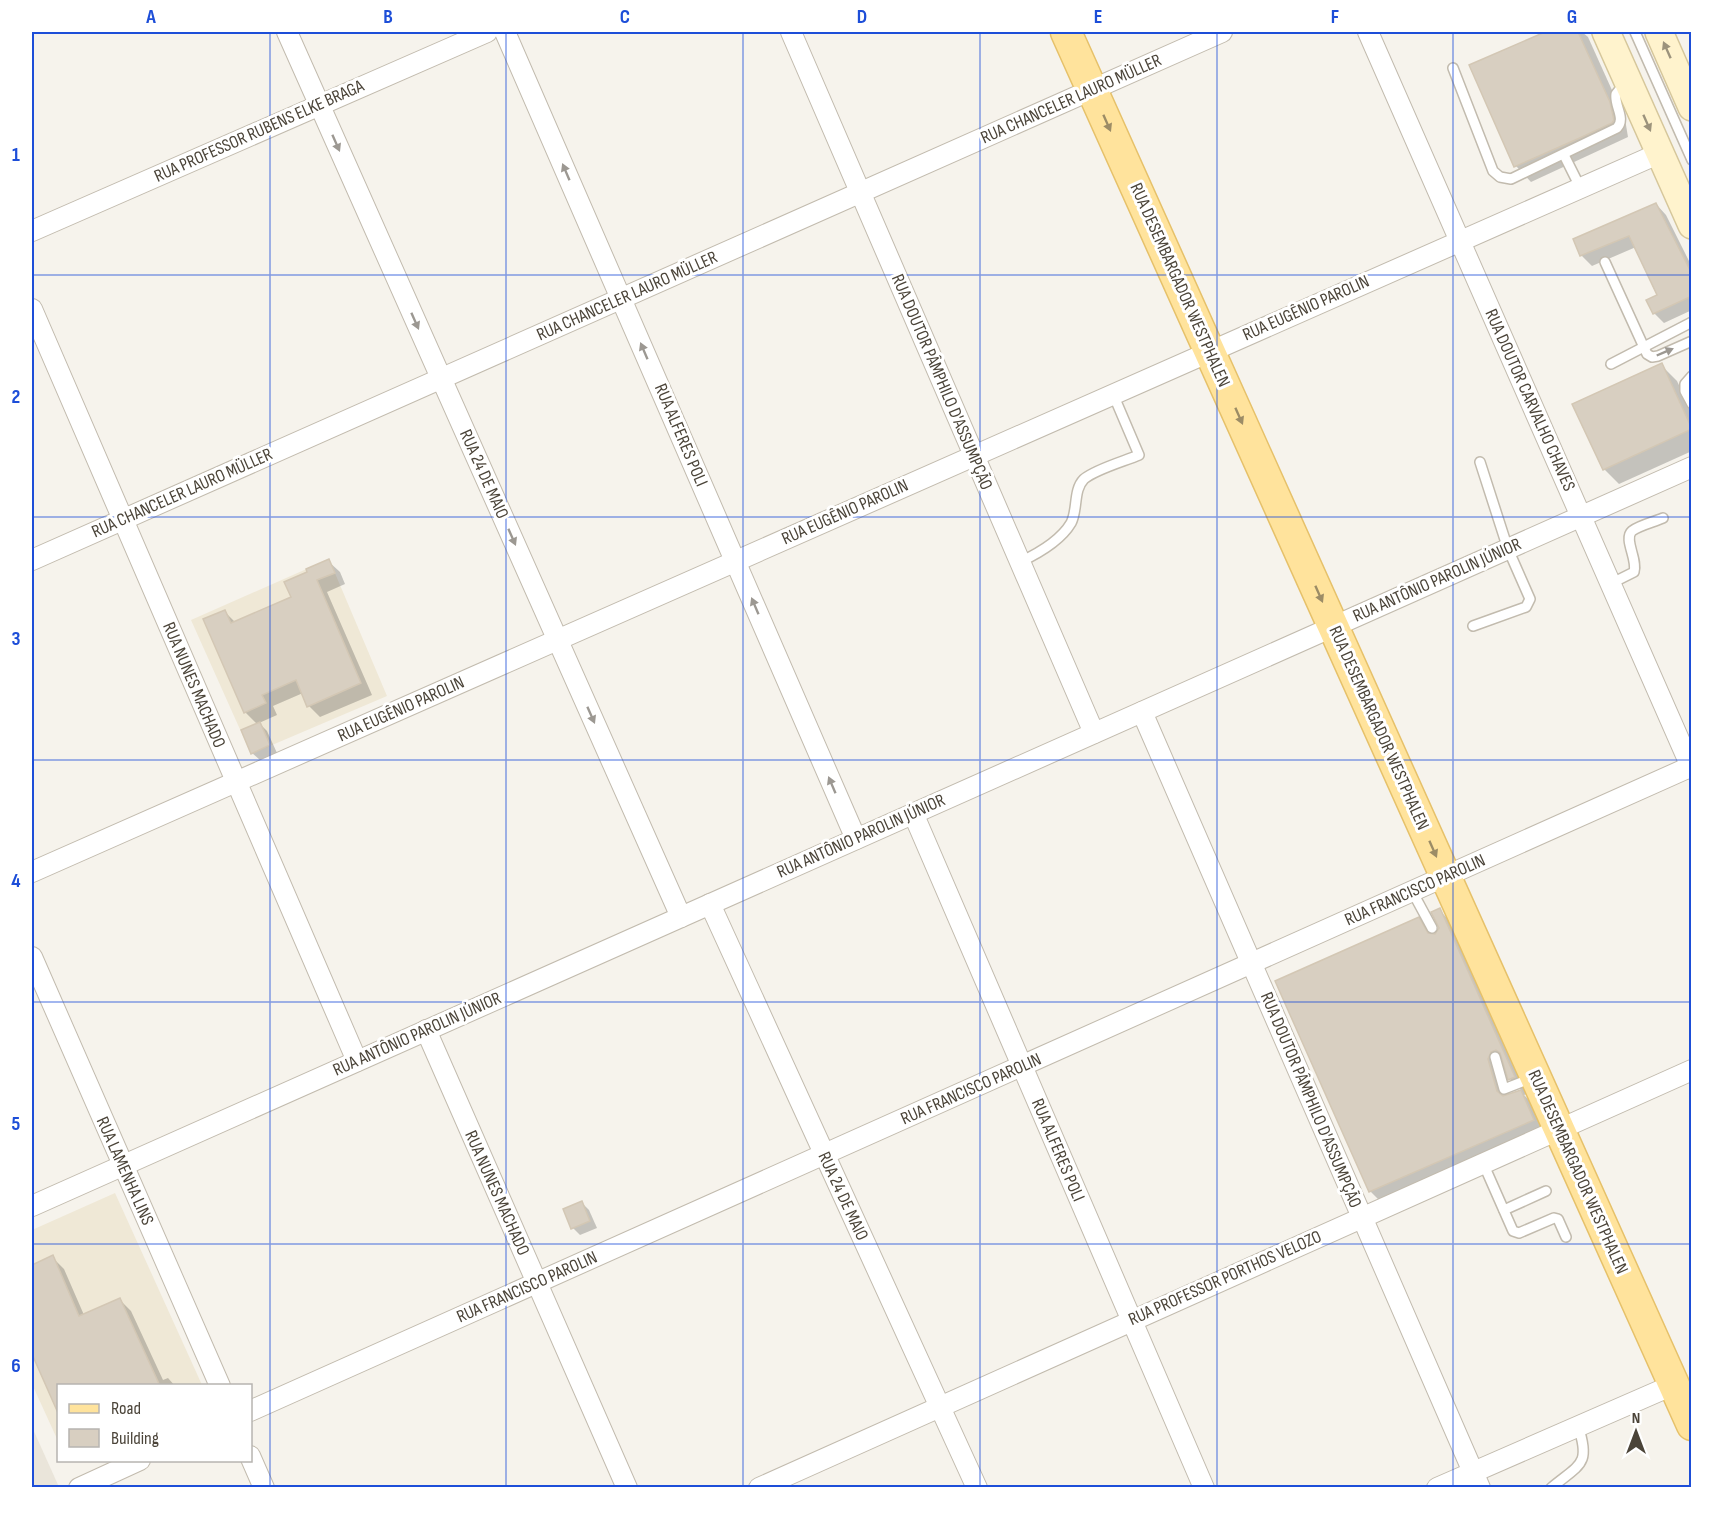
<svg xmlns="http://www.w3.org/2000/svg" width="1723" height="1519" viewBox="0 0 1723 1519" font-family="'Sofia Sans Condensed',sans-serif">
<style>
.residential{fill:#eae5da}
.education{fill:#efe8d6}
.shadow{fill:#0003;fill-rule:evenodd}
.building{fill:#d8cfc1;stroke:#d3c7b4;stroke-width:1.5}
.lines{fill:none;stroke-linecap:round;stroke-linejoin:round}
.lane-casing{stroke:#c2bbae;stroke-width:12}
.street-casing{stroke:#c2bbae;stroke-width:22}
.secondary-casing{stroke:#d6c79b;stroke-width:30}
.primary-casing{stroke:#e6c16a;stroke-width:33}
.lane{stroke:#fff;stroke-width:9}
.street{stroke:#fff;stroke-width:20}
.secondary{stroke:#fff3cd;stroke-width:27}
.primary{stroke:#ffe39c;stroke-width:30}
.oneway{fill:#9c937c}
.oneway2{fill:#9c8c66}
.oneway3{fill:#9c9892}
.grid{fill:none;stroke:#1d4ed8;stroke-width:1.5;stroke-opacity:0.55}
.labels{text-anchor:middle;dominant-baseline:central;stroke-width:6;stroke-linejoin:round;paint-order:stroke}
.street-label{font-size:18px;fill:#4b4439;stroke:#fff}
.neatline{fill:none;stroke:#1d4ed8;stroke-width:2}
.grid-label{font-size:20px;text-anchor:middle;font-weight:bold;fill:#1d4ed8}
</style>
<rect width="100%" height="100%" fill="#f6f3ec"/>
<!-- residential -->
<path class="residential" d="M32,1427L59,1487H32Z"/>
<!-- education -->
<g class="education">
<path d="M329,559L387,696L251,754L191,620Z"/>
<path d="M115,1193L202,1385L58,1386V1441L32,1384V1230Z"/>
</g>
<!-- shadow -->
<g class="shadow">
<path d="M1548,32H1582L1588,37L1625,119L1628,137L1531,182L1516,166L1471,66Z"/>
<path d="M1656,204L1666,215L1692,267V310L1664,323L1654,313L1659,295L1636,247L1592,266L1582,256L1575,240Z"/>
<path d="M1661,365L1677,381L1692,412V451L1619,484L1604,469Z"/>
<path d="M328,561L340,572L345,584L327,592L372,695L320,717L309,706L303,693L273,706L277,715L259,723L267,731L277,753L260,760L252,753L257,724L245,712L225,612L236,623L293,597L309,572Z"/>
<path d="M1439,910L1455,926L1530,1093L1524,1095L1536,1107L1549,1135L1386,1207L1371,1192L1277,982L1418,919L1435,936L1440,928ZM1506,1067L1510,1079L1522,1091L1509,1095L1503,1075Z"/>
<path d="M582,1203L589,1210L597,1228L580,1235L573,1228Z"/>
<path d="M52,1257L64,1269L84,1315L120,1300L131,1311L163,1380L168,1378L175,1386H58V1410L32,1353V1266Z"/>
</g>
<!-- building -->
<g class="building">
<path d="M1545,32H1578L1610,102L1614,120L1612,123L1582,137L1514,167L1469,65Z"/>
<path d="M1656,203L1692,274V296L1653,314L1646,300L1657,295L1629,236L1580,256L1573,239Z"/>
<path d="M1662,363L1692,429L1603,470L1572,404Z"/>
<path d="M329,559L335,573L317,580L361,683L307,707L296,680L262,695L266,703L244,713L203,619L225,610L231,623L291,597L284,582L307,572L306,569Z"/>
<path d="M260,722L270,745L251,754L241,730Z"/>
<path d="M1440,908L1515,1077L1508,1080L1500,1053L1496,1050L1491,1052L1488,1059L1497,1091L1503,1096L1521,1090L1534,1120L1369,1192L1275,981L1419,917L1428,933L1435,934L1439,928L1431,912Z"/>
<path d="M582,1201L590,1221L571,1229L563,1209Z"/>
<path d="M53,1255L79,1316L120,1298L160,1386H58V1413L32,1354V1265Z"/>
</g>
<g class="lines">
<defs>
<g id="lane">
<path d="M1635,32L1692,160"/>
<path d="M1453,68L1493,171L1500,177L1511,179L1617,128C1626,118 1614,106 1616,94L1624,84"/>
<path d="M1564,155L1580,187"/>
<path d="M1605,262L1647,354L1652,357L1658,356L1692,341"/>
<path d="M1611,364L1692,322"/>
<path d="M1692,376L1685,384V391L1692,404"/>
<path d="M1020,562C1037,554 1061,540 1071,523C1078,510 1073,490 1084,479C1096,469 1125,461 1139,455L1113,394"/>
<path d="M1610,584L1634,572C1638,559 1623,539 1632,531C1640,525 1654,522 1663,518"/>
<path d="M1473,626L1526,607L1530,599L1508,549L1480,462"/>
<path d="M1412,891L1432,928"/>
<path d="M1495,1057L1504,1089L1532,1078"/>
<path d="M1483,1163L1513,1231L1519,1233L1554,1218L1558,1219L1566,1237"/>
<path d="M1504,1210L1546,1191"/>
<path d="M1551,1488C1580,1464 1591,1465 1578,1426"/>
</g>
<g id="street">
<path d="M287,32L681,917"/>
<path d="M505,32L856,839"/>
<path d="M791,32L1094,733"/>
<path d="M1368,32L1692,769"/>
<path d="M32,231L487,32"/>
<path d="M32,309L357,1061"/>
<path d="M32,560L1222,32"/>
<path d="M1142,712L1480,1488"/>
<path d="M913,813L1204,1488"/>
<path d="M32,872L1660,153"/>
<path d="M710,904L977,1488"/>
<path d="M32,957L220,1386"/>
<path d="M426,1030L627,1488"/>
<path d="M32,1206L1692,467"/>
<path d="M250,1411L1692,766"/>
<path d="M250,1456L264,1488"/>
<path d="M79,1488L140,1460"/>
<path d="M759,1488L1692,1070"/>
<path d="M1437,1488L1673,1385"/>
</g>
<g id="secondary">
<path d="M1606,32L1692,225"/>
<path d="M1659,32L1692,107"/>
</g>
<path id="primary" d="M1066,32L1692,1425"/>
</defs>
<!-- lane casing -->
<use href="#lane" class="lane-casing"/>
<!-- street casing -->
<use href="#street" class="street-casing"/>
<!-- secondary casing -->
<use href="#secondary" class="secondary-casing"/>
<!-- primary casing -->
<use href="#primary" class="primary-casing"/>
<!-- lane -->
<use href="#lane" class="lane"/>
<!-- street -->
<use href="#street" class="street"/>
<!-- secondary -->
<use href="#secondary" class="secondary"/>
<!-- primary -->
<use href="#primary" class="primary"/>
</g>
<!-- one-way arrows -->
<defs><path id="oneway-solid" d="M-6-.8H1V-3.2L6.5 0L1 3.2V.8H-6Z" transform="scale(1.5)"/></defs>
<g class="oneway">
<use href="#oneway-solid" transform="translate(1667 50) rotate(-114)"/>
<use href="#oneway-solid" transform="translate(1647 123) rotate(66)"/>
</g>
<g class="oneway2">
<use href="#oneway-solid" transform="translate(1107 123) rotate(66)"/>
<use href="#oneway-solid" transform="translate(1239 416) rotate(66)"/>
<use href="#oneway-solid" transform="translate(1319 594) rotate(66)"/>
<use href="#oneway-solid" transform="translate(1433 849) rotate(66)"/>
</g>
<g class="oneway3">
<use href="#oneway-solid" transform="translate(336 143) rotate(66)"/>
<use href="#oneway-solid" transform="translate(566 172) rotate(-113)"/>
<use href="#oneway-solid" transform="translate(415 321) rotate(66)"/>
<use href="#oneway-solid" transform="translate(644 351) rotate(-113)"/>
<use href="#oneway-solid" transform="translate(1665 352) rotate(-23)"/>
<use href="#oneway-solid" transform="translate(512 537) rotate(66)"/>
<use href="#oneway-solid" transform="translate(755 606) rotate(-113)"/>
<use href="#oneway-solid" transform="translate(591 715) rotate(66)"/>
<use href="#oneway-solid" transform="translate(832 785) rotate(-113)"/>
</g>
<!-- grid -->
<path class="grid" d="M270,32V1488M506,32V1488M743,32V1488M980,32V1488M1217,32V1488M1453,32V1488M32,275H1692M32,517H1692M32,760H1692M32,1002H1692M32,1244H1692"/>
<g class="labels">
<!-- street labels -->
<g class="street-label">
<text transform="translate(1071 99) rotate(-24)">RUA CHANCELER LAURO MÜLLER</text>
<text transform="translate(259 131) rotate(-24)">RUA PROFESSOR RUBENS ELKE BRAGA</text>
<text transform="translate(1180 285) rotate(66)">RUA DESEMBARGADOR WESTPHALEN</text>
<text transform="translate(627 296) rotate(-24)">RUA CHANCELER LAURO MÜLLER</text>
<text transform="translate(1306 308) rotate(-24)">RUA EUGÊNIO PAROLIN</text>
<text transform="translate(942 382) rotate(67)">RUA DOUTOR PÂMPHILO D'ASSUMPÇÃO</text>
<text transform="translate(1530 400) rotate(66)">RUA DOUTOR CARVALHO CHAVES</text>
<text transform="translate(681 435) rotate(67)">RUA ALFERES POLI</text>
<text transform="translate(484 474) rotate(66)">RUA 24 DE MAIO</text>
<text transform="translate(182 493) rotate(-24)">RUA CHANCELER LAURO MÜLLER</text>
<text transform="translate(845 512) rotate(-24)">RUA EUGÊNIO PAROLIN</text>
<text transform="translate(1437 580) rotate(-24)">RUA ANTÔNIO PAROLIN JÚNIOR</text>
<text transform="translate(194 685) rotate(67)">RUA NUNES MACHADO</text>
<text transform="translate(401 709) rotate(-24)">RUA EUGÊNIO PAROLIN</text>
<text transform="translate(1379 728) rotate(66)">RUA DESEMBARGADOR WESTPHALEN</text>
<text transform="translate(861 836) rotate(-24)">RUA ANTÔNIO PAROLIN JÚNIOR</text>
<text transform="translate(1415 890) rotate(-24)">RUA FRANCISCO PAROLIN</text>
<text transform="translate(417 1034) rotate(-24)">RUA ANTÔNIO PAROLIN JÚNIOR</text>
<text transform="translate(971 1089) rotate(-24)">RUA FRANCISCO PAROLIN</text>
<text transform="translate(1311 1100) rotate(67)">RUA DOUTOR PÂMPHILO D'ASSUMPÇÃO</text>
<text transform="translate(1058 1150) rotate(67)">RUA ALFERES POLI</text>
<text transform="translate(125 1171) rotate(66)">RUA LAMENHA LINS</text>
<text transform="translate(1578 1172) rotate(66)">RUA DESEMBARGADOR WESTPHALEN</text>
<text transform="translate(497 1193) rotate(66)">RUA NUNES MACHADO</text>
<text transform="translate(843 1196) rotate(65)">RUA 24 DE MAIO</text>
<text transform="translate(1225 1278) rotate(-24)">RUA PROFESSOR PORTHOS VELOZO</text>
<text transform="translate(527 1287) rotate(-24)">RUA FRANCISCO PAROLIN</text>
</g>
</g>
<!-- border -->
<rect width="1723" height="1519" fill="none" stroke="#ffffff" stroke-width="66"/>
<!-- legend -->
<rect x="57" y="1384" width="195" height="78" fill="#ffffff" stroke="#b7b4b0" stroke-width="1.5"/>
<rect x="69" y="1404" width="30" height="9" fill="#ffe39c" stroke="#b7b4b0" stroke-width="1.5"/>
<text x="111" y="1414" font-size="18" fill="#4b4439">Road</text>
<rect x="69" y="1429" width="30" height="18" fill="#d8cfc1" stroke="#b7b4b0" stroke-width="1.5"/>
<text x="111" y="1444" font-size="18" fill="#4b4439">Building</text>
<!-- north arrow -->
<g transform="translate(1636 1432)" stroke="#ffffff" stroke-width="4.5" paint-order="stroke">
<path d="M0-4.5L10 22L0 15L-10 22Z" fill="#4b4439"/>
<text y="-9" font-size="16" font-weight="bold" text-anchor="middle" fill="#4b4439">N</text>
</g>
<rect x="33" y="33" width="1657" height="1453" class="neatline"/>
<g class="grid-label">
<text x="151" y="23">A</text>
<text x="388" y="23">B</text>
<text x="625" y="23">C</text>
<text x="862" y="23">D</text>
<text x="1098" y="23">E</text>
<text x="1335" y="23">F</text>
<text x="1572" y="23">G</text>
<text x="16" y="161">1</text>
<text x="16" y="403">2</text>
<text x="16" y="645">3</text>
<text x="16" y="887">4</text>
<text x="16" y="1130">5</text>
<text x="16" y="1372">6</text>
</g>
</svg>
